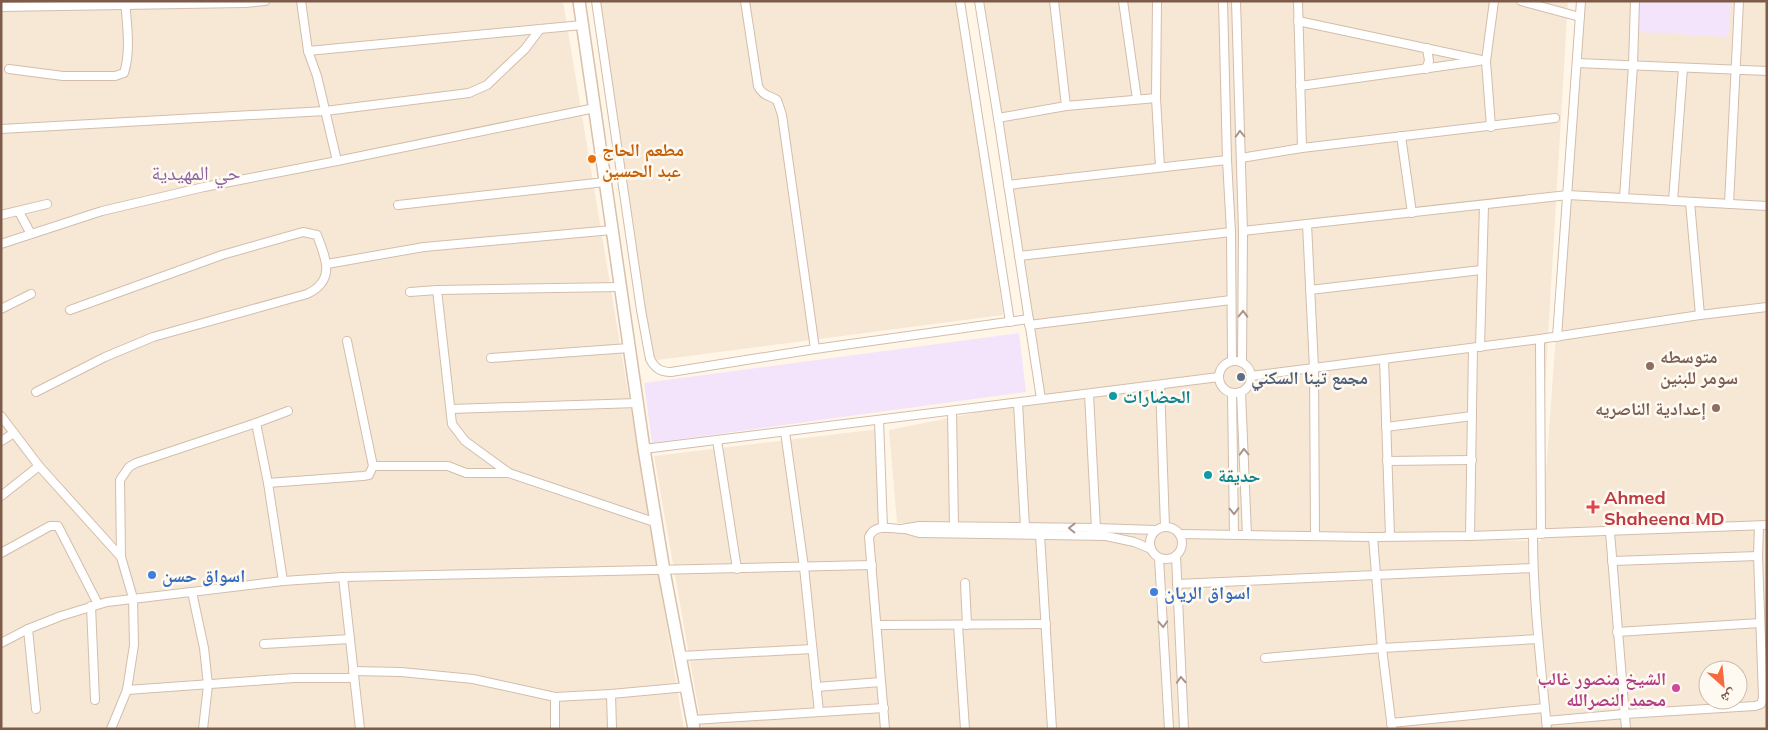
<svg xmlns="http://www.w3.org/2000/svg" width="1768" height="730" viewBox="0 0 1768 730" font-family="Mulish,'Noto Naskh Arabic',sans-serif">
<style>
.residential{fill:#f7e8d6;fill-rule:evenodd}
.education{fill:#f3e4fc}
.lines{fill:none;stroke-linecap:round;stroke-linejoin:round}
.street-casing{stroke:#d3bdac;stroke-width:10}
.secondary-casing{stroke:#d9c0ab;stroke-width:14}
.street{stroke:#fff;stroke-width:8}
.secondary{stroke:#fff;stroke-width:11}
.oneway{stroke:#aa9488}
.food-dot{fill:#e8710a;stroke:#fffaf1;stroke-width:2}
.education-dot{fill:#8d6e63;stroke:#fffaf1;stroke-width:2}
.service-dot{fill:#5c6f8a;stroke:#fffaf1;stroke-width:2}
.culture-dot{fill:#0f9aa8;stroke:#fffaf1;stroke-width:2}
.health-dot{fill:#e0444e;stroke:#fffaf1;stroke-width:2}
.shop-dot{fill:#3f7fe0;stroke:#fffaf1;stroke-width:2}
.hotel-dot{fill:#d1479c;stroke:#fffaf1;stroke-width:2}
.labels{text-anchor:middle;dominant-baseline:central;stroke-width:5;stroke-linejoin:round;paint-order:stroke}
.food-label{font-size:18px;font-weight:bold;fill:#c56008;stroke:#fffaf1;text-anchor:start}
.education-label{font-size:18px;font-weight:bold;fill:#785e54;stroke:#fffaf1;text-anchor:start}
.service-label{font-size:18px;font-weight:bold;fill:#4e5e75;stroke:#fffaf1;text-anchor:start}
.culture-label{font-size:18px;font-weight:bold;fill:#0d838f;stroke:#fffaf1;text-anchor:start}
.health-label{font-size:18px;font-weight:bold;fill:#be3a42;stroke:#fffaf1;text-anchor:start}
.shop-label{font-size:18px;font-weight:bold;fill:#366cbe;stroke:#fffaf1;text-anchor:start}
.hotel-label{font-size:18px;font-weight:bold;fill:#b23c85;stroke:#fffaf1;text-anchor:end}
.quarter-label{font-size:20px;fill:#8c64a0;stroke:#fffaf1}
</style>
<rect width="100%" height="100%" fill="#fff6e8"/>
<!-- residential -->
<g class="residential">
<path d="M1,1H563L684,729H1Z"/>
<path d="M599,1H959L1003,315L650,361Z"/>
<path d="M980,1H1568L1536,539L897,523L889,430L1039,400Z"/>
<path d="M1580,1H1767V729H702L654,456L879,429L888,525L1541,541ZM1708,670H1738V700H1708Z"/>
</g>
<!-- education -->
<g class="education">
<path d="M1639,1H1731L1728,37L1637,32Z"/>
<path d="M1019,333L1026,392L652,443L644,383Z"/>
</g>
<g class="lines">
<defs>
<g id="street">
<path d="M301,1L308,51L317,76L337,161"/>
<path d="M596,1L641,310L650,359C655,368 660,372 671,372L815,349L1029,319"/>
<path d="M745,1L758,86C762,95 768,95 777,100L782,115L815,349"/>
<path d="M960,1L1010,322"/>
<path d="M979,1L998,118L1041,399"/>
<path d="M1054,1L1066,106"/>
<path d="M1123,1L1137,99"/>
<path d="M1157,1L1156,98L1160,167"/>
<path d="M1223,1L1227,160L1231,232L1232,361"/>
<path d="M1236,1L1243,231L1242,362"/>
<path d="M1298,1L1302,148"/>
<path d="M1521,1L1580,17"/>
<path d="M1,7L245,3L265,1"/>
<path d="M1298,21L1486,61"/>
<path d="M308,51L582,25"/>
<path d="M1577,63L1767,71"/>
<path d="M9,69L63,76H115L124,73C131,51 127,24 125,1"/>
<path d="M1426,69L1429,61L1427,48"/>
<path d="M1300,86L1479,61"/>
<path d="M998,118L1066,106L1156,98"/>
<path d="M1491,127L1486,61L1494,1"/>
<path d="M1,129L325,111L469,93L487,85L525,49L540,29"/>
<path d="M1401,136L1412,213"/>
<path d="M1241,158L1302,148L1555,118"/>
<path d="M1008,185L1227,160"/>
<path d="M1624,198L1633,65L1635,1"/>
<path d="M1673,201L1683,68"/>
<path d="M1690,202L1700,315"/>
<path d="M1729,204L1739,1"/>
<path d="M398,205L605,182"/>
<path d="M19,212L31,234"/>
<path d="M1,215L47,204"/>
<path d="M1307,224L1314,368L1315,536"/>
<path d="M1243,231L1568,195L1767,206"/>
<path d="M1,244L102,211L204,187L337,161L595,108"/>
<path d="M1019,256L1231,232"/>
<path d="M327,264L424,247L612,230"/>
<path d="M437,290L452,424L465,441L509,473"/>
<path d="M1310,290L1481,270"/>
<path d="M410,292L437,290L620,287"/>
<path d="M1,309L31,294"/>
<path d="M1029,325L1231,300"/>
<path d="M1557,337L1581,1"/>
<path d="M1540,339L1541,534"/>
<path d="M1480,347L1484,205"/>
<path d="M491,358L629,348"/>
<path d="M1384,359L1390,536"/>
<circle cx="1235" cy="377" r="16"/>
<path d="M1251,376L1540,339L1700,315L1767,307"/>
<path d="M1160,385L1165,527"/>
<path d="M36,392L105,357L153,337L307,294C336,280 326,259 317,235L303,232L222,255L70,310"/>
<path d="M1241,392L1247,535"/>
<path d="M1232,393L1234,535"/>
<path d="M1089,394L1096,528"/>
<path d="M1018,403L1025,527"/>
<path d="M451,409L637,403"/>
<path d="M952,411L954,526"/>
<path d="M1,416L39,466L121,557L133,598L134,645L127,690L111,729"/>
<path d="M879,420L883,528"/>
<path d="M256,423L268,483L283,581"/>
<path d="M1386,427L1472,416"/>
<path d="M785,432L804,567L819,712"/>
<path d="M717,440L737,569"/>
<path d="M1,441L14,433"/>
<path d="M644,449L1219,377"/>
<path d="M1387,461L1472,460"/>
<path d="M373,466H448L466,473H509L657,523"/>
<path d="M268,483L363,476L369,475L373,466L347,341"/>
<path d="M1,496L39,466"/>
<circle cx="1166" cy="543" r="16"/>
<path d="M905,529L919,533L1106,536L1134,542L1151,549"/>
<path d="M1610,532L1626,729"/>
<path d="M1180,534L1373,537L1470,536L1767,525"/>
<path d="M1040,535L1052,729"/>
<path d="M1533,535C1533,600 1541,664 1547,729"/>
<path d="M1470,536L1473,348"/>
<path d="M1373,537L1382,648L1392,729"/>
<path d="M1,553L50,526H58L98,604"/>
<path d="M1176,556L1184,729"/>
<path d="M121,557L120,480L129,467L136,463L256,423L288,411"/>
<path d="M1159,558L1169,729"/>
<path d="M1612,561L1758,556"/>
<path d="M343,577L360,729"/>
<path d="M965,583L967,625"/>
<path d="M1177,584L1533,568"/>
<path d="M192,592L204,648L208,685L203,729"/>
<path d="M91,606L95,700"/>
<path d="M877,625L1046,624"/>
<path d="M958,625L965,729"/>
<path d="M28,629L36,709"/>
<path d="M1617,632L1760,623"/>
<path d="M1,643L28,629L61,616L107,602L283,581L343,577L872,565"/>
<path d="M264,644L350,639"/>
<path d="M681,656L812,649"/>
<path d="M1265,658L1382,648L1538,639"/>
<path d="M353,671L401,672L473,679L555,697L611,694L687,687"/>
<path d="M816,687L881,682"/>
<path d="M127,690L294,678H354"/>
<path d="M611,694L612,729"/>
<path d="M693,720L884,708"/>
<path d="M1546,721L1625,714L1755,706L1761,704L1763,698L1758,556L1759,526"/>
<path d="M1391,723L1545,708"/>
<path d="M555,729V697"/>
<path d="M885,729L869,537C875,523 891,529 902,529C908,528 913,527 919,526L1096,528L1156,530"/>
</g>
<path id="secondary" d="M579,1L644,449L664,571L694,729"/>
</defs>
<!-- street casing -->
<use href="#street" class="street-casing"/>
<!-- secondary casing -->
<use href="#secondary" class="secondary-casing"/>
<!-- street -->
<use href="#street" class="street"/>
<!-- secondary -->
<use href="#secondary" class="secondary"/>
</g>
<!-- one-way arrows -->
<defs><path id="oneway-chevron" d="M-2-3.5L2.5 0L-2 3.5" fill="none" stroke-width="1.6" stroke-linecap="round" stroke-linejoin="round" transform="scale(1.25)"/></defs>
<g class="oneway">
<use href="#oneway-chevron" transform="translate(1240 134) rotate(-92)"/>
<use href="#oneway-chevron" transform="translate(1243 314) rotate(-89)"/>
<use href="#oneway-chevron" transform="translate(1244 452) rotate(-92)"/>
<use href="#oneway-chevron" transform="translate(1234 511) rotate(89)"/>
<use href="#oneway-chevron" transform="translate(1072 528) rotate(-179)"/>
<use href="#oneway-chevron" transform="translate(1163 624) rotate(87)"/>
<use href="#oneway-chevron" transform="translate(1181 680) rotate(-93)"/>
</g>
<!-- markers -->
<circle class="food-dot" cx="592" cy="159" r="5"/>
<g class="education-dot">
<circle cx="1650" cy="366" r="5"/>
<circle cx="1716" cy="408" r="5"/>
</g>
<circle class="service-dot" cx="1241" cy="377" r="5"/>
<g class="culture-dot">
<circle cx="1113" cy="396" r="5"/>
<circle cx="1208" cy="475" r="5"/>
</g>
<path class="health-dot" d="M1590.5 499.5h5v5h5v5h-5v5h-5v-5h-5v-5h5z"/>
<g class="shop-dot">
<circle cx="152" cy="575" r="5"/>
<circle cx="1154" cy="592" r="5"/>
</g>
<circle class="hotel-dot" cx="1676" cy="688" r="5"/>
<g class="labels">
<!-- food labels -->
<g class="food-label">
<text x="602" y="149">مطعم الحاج<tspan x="602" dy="21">عبد الحسين</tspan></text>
</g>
<!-- education labels -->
<g class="education-label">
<text x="1660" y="356">متوسطه<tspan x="1660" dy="21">سومر للبنين</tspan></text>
<text x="1706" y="408" text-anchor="end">إعدادية الناصريه</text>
</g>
<!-- service labels -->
<g class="service-label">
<text x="1251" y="377">مجمع تينا السكني</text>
</g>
<!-- culture labels -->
<g class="culture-label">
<text x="1123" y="396">الحضارات</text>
<text x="1218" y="475">حديقة</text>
</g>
<!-- health labels -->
<g class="health-label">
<text x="1604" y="497">Ahmed<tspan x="1604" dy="21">Shaheena MD</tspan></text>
</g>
<!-- shop labels -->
<g class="shop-label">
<text x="162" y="575">اسواق حسن</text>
<text x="1164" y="592">اسواق الريان</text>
</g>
<!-- hotel labels -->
<g class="hotel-label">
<text x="1666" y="678">الشيخ منصور غالب<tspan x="1666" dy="21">محمد النصرالله</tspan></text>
</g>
<!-- quarter labels -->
<g class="quarter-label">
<text x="196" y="172">حي المهيدية</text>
</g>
</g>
<!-- border -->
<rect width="1768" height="730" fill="none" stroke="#7d5b48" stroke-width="5"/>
<!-- north arrow -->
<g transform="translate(1723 685) rotate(153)"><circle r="24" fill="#fffaf1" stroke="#cbbaad"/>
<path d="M0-4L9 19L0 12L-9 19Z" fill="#f66a40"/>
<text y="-8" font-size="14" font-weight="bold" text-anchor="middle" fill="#7d5b48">ش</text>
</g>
</svg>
